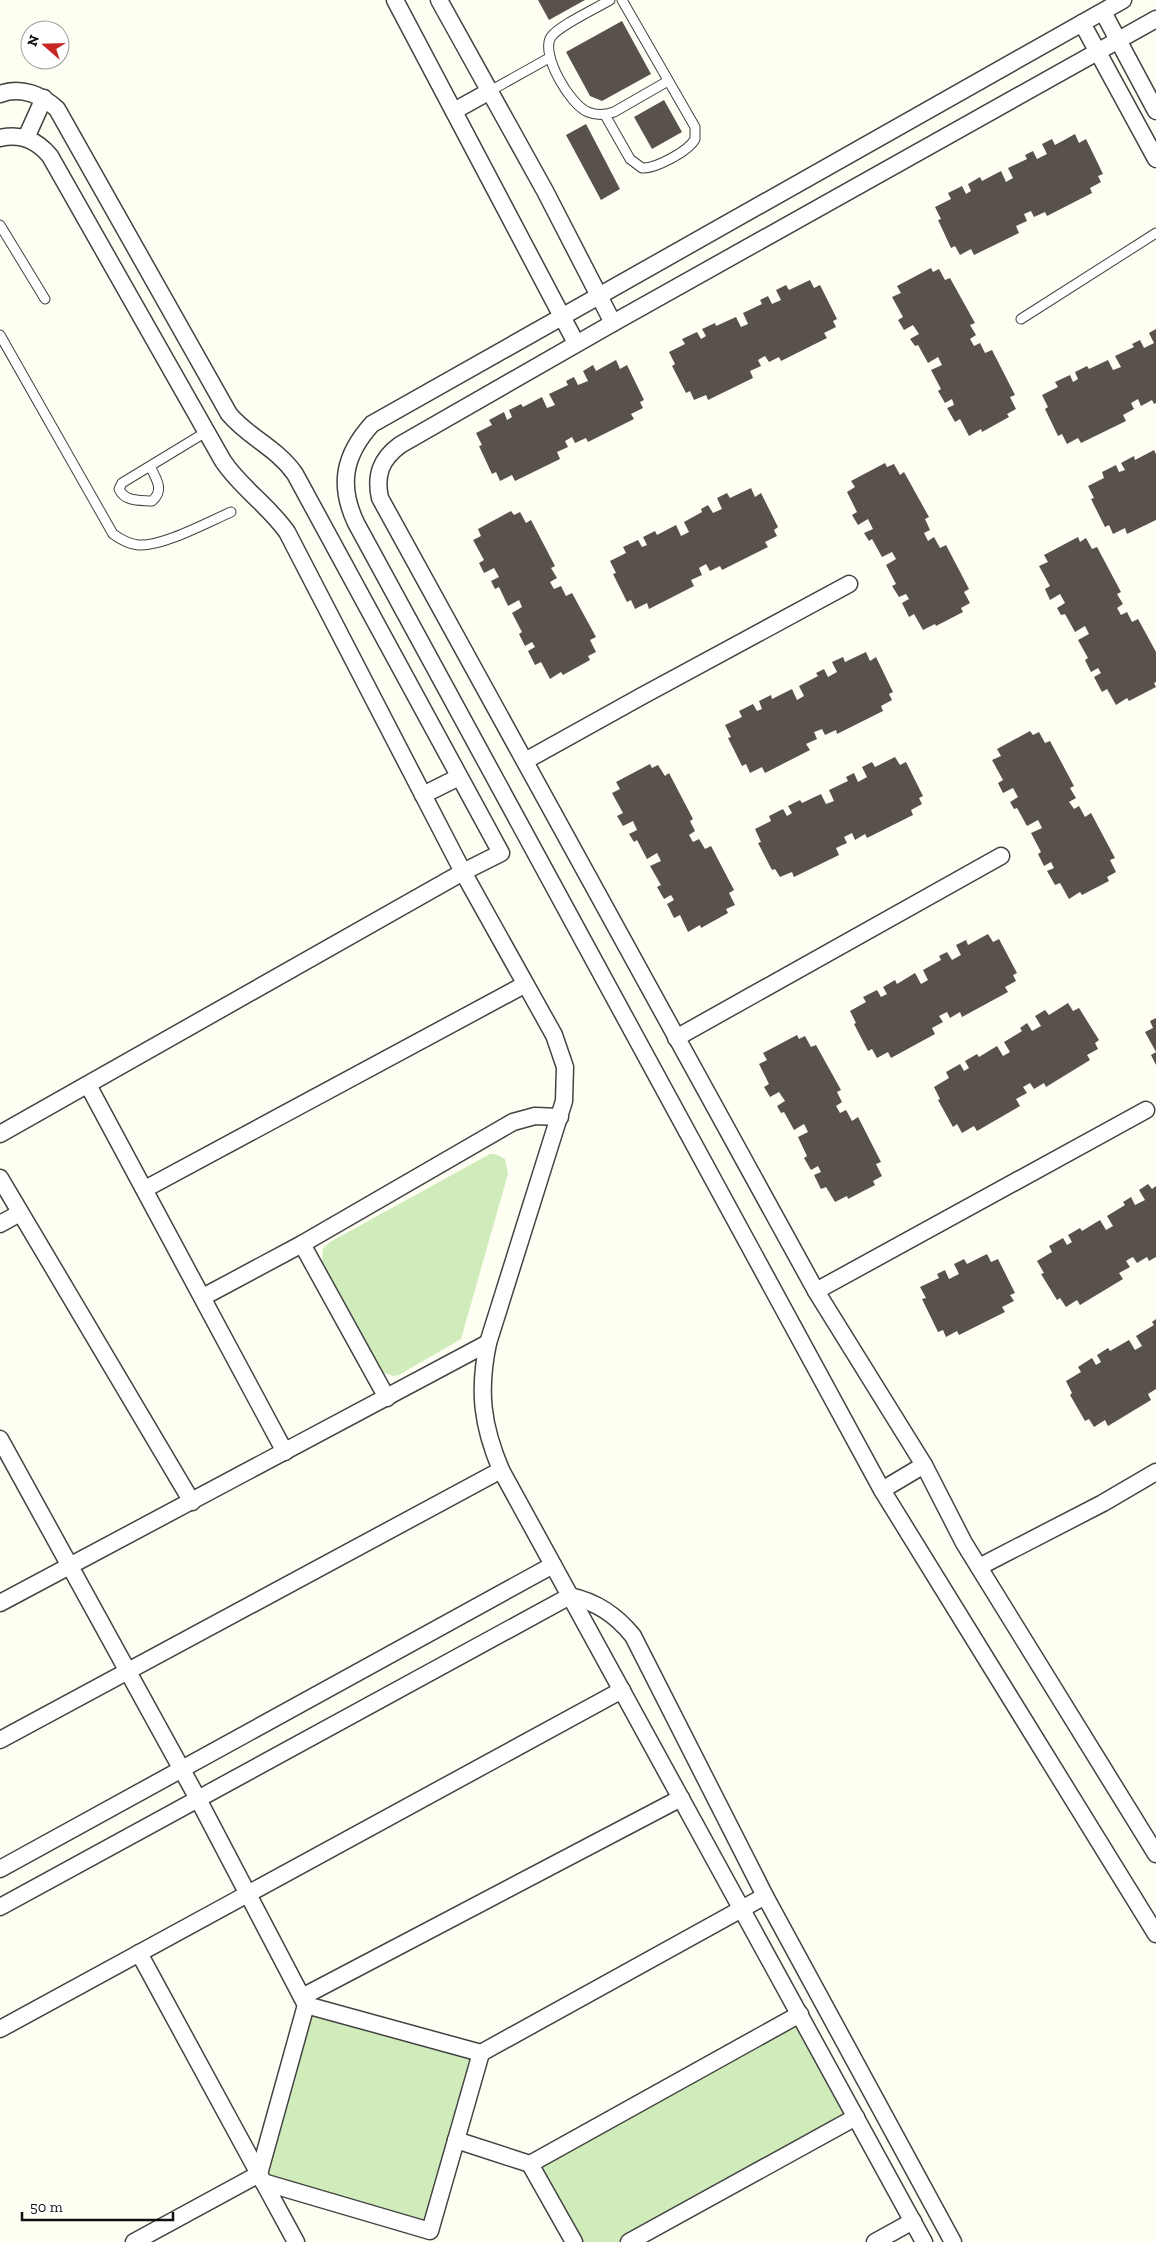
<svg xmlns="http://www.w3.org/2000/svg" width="1156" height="2242" viewBox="0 0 1156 2242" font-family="'Zilla Slab',serif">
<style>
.green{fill:#d0ecbb}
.building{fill:#59524c}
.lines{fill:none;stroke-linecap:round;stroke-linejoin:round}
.service-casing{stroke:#434343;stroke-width:11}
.minor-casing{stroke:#434343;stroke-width:19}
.service{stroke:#fff;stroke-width:9}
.minor{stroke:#fff;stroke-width:16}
</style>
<rect width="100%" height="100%" fill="#fffef3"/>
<!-- green -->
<g class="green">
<path d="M490,1154H495L505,1159L508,1174L461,1339L399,1375L393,1376L382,1372L322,1263L323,1249L330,1242Z"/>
<path d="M306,2005L481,2053L430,2231L259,2174Z"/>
<path d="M800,2014L856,2117L629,2242H574L530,2164Z"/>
</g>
<!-- building -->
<g class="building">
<path d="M538,0H585L549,20Z"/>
<path d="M622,21L651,74L602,101L590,96L566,52Z"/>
<path d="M664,100L682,132L652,149L634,117Z"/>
<path d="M586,124L620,189L601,200L566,135Z"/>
<path d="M1075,134L1079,143L1086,139L1103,174L1098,176L1101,182L1090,188L1092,193L1047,216L1045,212L1034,217L1031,211L1024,214L1027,221L1016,226L1019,233L974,255L971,249L960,255L955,246L951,248L938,220L941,219L935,207L951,199L948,193L962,186L966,194L971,191L968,184L980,177L982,181L1001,171L1006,182L1013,178L1008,168L1027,159L1025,155L1033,151L1037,159L1047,154L1042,144L1052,139L1055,145Z"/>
<path d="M931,268L933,272L939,269L945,280L950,278L975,323L970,325L976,335L970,339L974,346L980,343L985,353L992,350L1015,395L1010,397L1016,409L1007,414L1009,417L982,432L981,429L969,436L960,419L955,422L947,408L954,405L952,399L945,403L938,391L941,389L931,370L942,365L938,357L928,363L918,345L915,346L910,339L919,334L913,325L904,330L898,320L903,317L892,297L901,293L897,286Z"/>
<path d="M810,280L814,288L820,285L837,319L833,321L836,327L824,333L827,338L781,361L779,357L769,362L765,356L758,360L761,366L750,371L753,378L708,400L706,395L694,400L690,391L686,393L672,366L675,364L669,352L685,344L682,339L697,332L701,339L706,336L702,329L715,323L716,326L736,317L741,327L748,324L743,313L762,304L760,300L768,296L772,304L781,300L776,290L786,285L789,290Z"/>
<path d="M1156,329V403L1154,404L1152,400L1141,406L1138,399L1131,403L1134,409L1123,415L1126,421L1081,443L1078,438L1067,444L1062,434L1058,436L1045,409L1048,407L1042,395L1058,387L1055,382L1070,375L1073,382L1078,379L1075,372L1087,366L1089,369L1108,360L1113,370L1121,367L1115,356L1134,347L1132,344L1140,340L1144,348L1154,343L1149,333Z"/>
<path d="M616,360L620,369L627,365L644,400L640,402L643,408L631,414L634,419L588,442L586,438L575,443L572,437L565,441L568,447L557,452L560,459L515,481L512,475L500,481L496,472L492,474L479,446L482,445L476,433L492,425L489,420L504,412L507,420L512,417L509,410L521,404L523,407L542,397L547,408L555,405L549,394L568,385L566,381L574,377L578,385L588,381L583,371L593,365L596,371Z"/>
<path d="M1154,450L1156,454V520L1127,534L1125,528L1113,534L1109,525L1105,527L1091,499L1094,498L1088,486L1104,478L1102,472L1116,465L1119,472L1125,470L1121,463L1134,456L1135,460Z"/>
<path d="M885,463L887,467L894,464L900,475L904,472L929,517L925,519L930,530L924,533L928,541L934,537L940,548L946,545L969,589L964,592L970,603L961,608L963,612L936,626L935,624L923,630L914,614L909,617L902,603L909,599L906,594L899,597L892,586L896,584L886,565L896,559L892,552L882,557L872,539L869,541L864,533L873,529L868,519L858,525L852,515L857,512L847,492L855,487L851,481Z"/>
<path d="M751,488L755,497L761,493L778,527L774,530L777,536L765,542L768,547L722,570L720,566L710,571L706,564L699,568L702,575L691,580L694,586L649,609L647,603L635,609L631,600L627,602L613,574L616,573L610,561L626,553L623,547L638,540L642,547L647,545L643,537L655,531L657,535L676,525L681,536L689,532L684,522L702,512L701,509L708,505L713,513L722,509L717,498L727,493L730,498Z"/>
<path d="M511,511L514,515L520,512L526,523L531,520L555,566L551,568L557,578L550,582L554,589L561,586L566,596L572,593L596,637L590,640L596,652L588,656L590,660L563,675L561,672L550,679L541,662L535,665L528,651L535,647L532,642L525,646L519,634L522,632L512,613L522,607L519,600L508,606L499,587L495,589L491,581L499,577L494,568L484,573L479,563L484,560L473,540L481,536L478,529Z"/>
<path d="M1078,537L1080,542L1086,538L1092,549L1097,547L1121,592L1117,594L1123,604L1117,608L1121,615L1127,612L1132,622L1138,619L1156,652V682L1154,683L1156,687L1129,701L1127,698L1116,705L1107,689L1102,692L1094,677L1101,673L1098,668L1091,672L1085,660L1088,658L1078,640L1089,634L1085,626L1075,632L1065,614L1061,615L1057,608L1065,603L1060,594L1050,600L1045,589L1050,586L1039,566L1048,562L1044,555Z"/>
<path d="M866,652L870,661L876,657L893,692L889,694L892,700L881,706L883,711L837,734L836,730L825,735L822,729L817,731L814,732L817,739L806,744L810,750L765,773L762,767L750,773L746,764L742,766L728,738L731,737L725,725L742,717L739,711L753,704L757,711L762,709L759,701L771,695L772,699L792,689L797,700L804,696L799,686L818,676L816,673L824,669L828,677L837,672L832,662L843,657L845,662Z"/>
<path d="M1030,731L1033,735L1039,732L1045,743L1050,741L1074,786L1070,788L1076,798L1069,802L1072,806L1074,809L1079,806L1085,817L1091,813L1115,858L1110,860L1116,872L1107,877L1109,881L1082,895L1080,892L1069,899L1060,883L1055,885L1047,871L1054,868L1051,862L1044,866L1038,854L1041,852L1031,833L1042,828L1038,820L1027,826L1017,808L1014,809L1010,802L1018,797L1013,788L1003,793L998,783L1003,780L992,760L1001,756L997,749Z"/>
<path d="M895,757L900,765L906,762L923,796L919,798L922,804L911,810L913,815L867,838L865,834L855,840L852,833L844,837L847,843L836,848L839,855L794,877L792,872L780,877L775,869L772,870L758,843L761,842L755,829L771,821L769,816L783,809L787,816L792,813L788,806L800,800L802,803L821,794L826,804L834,801L829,790L848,781L846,777L854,773L858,782L867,777L862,767L872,762L875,767Z"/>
<path d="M650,764L652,768L658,765L665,776L669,773L693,819L690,821L695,831L689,835L693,842L699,839L705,849L711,846L734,890L729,893L735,905L726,909L728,913L701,928L700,925L688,932L680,915L674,918L667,904L674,900L671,895L664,899L657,887L661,885L650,866L661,861L657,853L647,859L637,840L634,842L629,834L637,830L633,821L623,826L617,816L623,813L612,793L620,789L616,782Z"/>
<path d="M988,934L993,942L999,939L1017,973L1013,975L1016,981L1005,987L1008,992L962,1017L960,1012L950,1018L947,1012L939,1016L943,1022L932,1028L935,1034L891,1058L888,1052L877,1058L872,1049L868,1051L854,1024L856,1023L850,1011L866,1002L863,997L877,990L881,997L887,994L883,987L895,980L897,984L915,973L921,984L928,980L923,970L941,960L939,956L947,952L952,960L961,955L956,945L966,940L968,945Z"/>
<path d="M1068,1003L1073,1011L1079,1008L1099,1040L1095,1043L1098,1049L1087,1055L1090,1060L1046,1087L1044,1083L1034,1089L1030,1083L1023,1087L1027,1093L1016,1099L1020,1106L977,1131L974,1126L962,1133L957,1124L953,1127L938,1100L940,1099L934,1087L949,1078L946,1072L960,1064L964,1071L969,1068L965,1061L977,1054L979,1057L997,1046L1003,1056L1010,1052L1004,1042L1022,1031L1020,1028L1027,1023L1032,1031L1041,1026L1035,1016L1045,1010L1049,1015Z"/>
<path d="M1156,1018V1065L1151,1055L1156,1052L1145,1032L1153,1028L1150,1021Z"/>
<path d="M797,1035L799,1039L805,1036L811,1047L816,1045L841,1090L837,1092L842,1102L836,1106L840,1113L846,1110L852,1121L858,1117L881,1162L876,1164L882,1176L873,1181L875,1185L848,1199L847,1196L835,1202L826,1187L821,1189L814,1175L821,1172L818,1166L811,1170L804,1158L807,1156L798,1137L808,1132L804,1124L794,1130L784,1112L781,1113L777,1106L785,1101L779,1092L770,1097L764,1087L769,1084L759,1064L767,1060L763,1053Z"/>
<path d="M1148,1184L1152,1189L1156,1186V1257L1149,1261L1147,1257L1137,1263L1133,1257L1129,1259L1126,1261L1130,1267L1119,1273L1123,1279L1080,1305L1077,1300L1066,1307L1060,1298L1057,1300L1041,1274L1044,1273L1037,1261L1052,1252L1049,1246L1063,1238L1067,1245L1072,1242L1068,1235L1080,1228L1082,1231L1100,1220L1106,1230L1113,1226L1107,1216L1125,1205L1123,1202L1131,1197L1135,1205L1145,1200L1139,1190Z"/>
<path d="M987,1254L991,1262L998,1259L1015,1293L1010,1295L1014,1301L1002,1307L1005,1312L959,1335L957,1331L946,1337L943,1330L938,1332L922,1299L926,1298L920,1287L939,1278L937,1274L945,1270L949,1279L959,1274L954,1264L964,1259L967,1264Z"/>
<path d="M1156,1319V1389L1148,1394L1151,1400L1108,1426L1105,1420L1094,1427L1089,1419L1085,1421L1070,1395L1072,1393L1066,1381L1081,1372L1078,1367L1092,1358L1096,1365L1101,1362L1097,1355L1108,1348L1110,1351L1129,1340L1135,1350L1142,1346L1136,1336L1154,1325L1152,1322Z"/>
</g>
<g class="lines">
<defs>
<g id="service">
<path d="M610,0C597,8 558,26 551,37C540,54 570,105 588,112C597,116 605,115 614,112L668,81"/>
<path d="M490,91L549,58"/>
<path d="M605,115L630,159L642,168C655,169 689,151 695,139V127L622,0"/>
<path d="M0,225L45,299"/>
<path d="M1021,319L1156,233"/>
<path d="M0,335L113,534C120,539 128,544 138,545C162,547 208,522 231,512"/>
<path d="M150,466C156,479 165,490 152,501C139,500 125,502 119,489L122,483L206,432"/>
</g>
<g id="minor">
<path d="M395,0L576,343"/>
<path d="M439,0L545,191L613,323"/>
<path d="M1123,0L372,424C344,455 338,485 356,523L882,1490L1156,1934"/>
<path d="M1103,12L1156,111"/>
<path d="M1156,19L613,323L400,445C381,459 375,475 380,498L816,1291L924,1465L964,1543L1156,1854"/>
<path d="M1082,23L1156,159"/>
<path d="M0,94C21,86 42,95 57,109L229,414C249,438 276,447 295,474L501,853L463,872L0,1134"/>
<path d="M454,111L490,91"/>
<path d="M0,138C20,133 37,140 50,156L223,461C241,488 268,505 287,532L463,872L554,1035L565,1067L564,1101L488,1343C478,1391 482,1425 501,1470L924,2242"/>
<path d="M26,138L44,98"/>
<path d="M525,761L642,696L849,584"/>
<path d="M423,795L459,777"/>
<path d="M676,1038L1001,856"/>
<path d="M88,1085L285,1452"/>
<path d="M0,1178L192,1502"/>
<path d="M145,1189L524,985"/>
<path d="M0,1224L20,1213"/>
<path d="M302,1244L387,1398"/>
<path d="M816,1291L1146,1110"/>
<path d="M203,1297L302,1244L513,1122L535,1116L560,1117"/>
<path d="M0,1439L198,1799L306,2005"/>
<path d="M882,1490L924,1465"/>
<path d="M979,1567L1103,1503L1156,1472"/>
<path d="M0,1603L488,1343"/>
<path d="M0,1740L501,1470"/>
<path d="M0,1869L553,1565"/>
<path d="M0,1907L570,1596C597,1602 616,1615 633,1636L765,1896L953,2242"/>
<path d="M139,1953L296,2242"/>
<path d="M302,1997L681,1798"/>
<path d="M0,2029L622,1690"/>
<path d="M456,2140L530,2164L574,2242"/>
<path d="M530,2164L800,2014"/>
<path d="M263,2182L430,2231L481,2053"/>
<path d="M134,2242L259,2174L306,2005L481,2053L765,1896"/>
<path d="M629,2242L856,2117"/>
<path d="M875,2242L913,2221"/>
</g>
</defs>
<!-- service casing -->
<use href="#service" class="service-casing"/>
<!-- minor casing -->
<use href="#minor" class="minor-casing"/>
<!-- service -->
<use href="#service" class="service"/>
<!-- minor -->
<use href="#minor" class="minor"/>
</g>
<!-- north arrow -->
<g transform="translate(45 45) rotate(290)"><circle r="24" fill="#ffffff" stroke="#9f9f9f"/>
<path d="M0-4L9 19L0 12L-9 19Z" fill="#c72622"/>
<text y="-8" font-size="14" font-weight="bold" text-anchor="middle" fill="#101010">N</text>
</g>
<!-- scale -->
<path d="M22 2212v8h151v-8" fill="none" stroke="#101010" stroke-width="2.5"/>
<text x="30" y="2212" font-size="15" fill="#101010" stroke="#ffffff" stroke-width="4" paint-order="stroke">50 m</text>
</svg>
